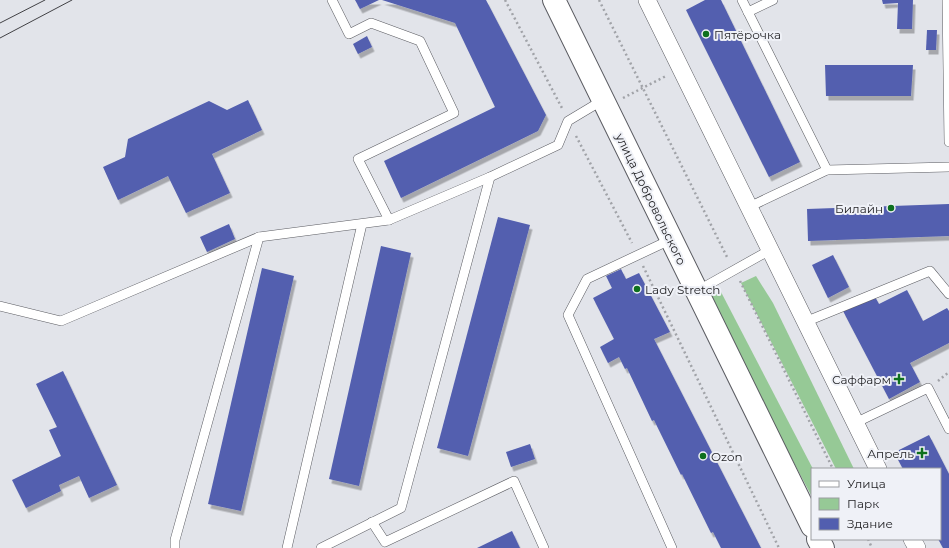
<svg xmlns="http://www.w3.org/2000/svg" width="949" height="548" viewBox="0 0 949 548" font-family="Montserrat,sans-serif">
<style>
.green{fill:#96c996}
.building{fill:#525eaf;filter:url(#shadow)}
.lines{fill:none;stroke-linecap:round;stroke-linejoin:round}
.service-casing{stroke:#5b5c62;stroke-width:10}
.minor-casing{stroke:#5b5c62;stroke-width:18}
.secondary-casing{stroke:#5b5c62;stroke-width:24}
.path{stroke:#a1a3a8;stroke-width:2.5;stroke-dasharray:2 3;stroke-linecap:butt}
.service{stroke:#fff;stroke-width:9}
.minor{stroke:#fff;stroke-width:17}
.secondary{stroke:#fff;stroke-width:22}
.tram{stroke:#414145;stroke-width:1}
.poi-dot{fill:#0e701e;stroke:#eff1f7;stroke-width:1.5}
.labels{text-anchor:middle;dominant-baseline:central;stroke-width:4;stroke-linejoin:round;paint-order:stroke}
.poi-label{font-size:12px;fill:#1e1e21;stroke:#eff1f7;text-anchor:start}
.street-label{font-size:12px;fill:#1e1e21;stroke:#eff1f7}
</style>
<defs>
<filter id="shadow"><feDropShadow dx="2.5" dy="4.5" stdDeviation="0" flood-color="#0004"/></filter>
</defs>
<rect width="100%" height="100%" fill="#e2e4ea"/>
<!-- green -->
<g class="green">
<path d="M756,276L773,303L854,469H836L741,283Z"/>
<path d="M721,292L813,469L812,497L707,298Z"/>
</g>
<!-- building -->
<g class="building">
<path d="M355,0H379L360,9Z"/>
<path d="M382,0H486L546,115L538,131L401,198L384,161L495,107L455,23Z"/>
<path d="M705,0H721L800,162L769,177L686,10Z"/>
<path d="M882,0H913L912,29H897L898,3L883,4Z"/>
<path d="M927,30H937L936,50H926Z"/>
<path d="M367,36L372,47L358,54L353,44Z"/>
<path d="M825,65H913L911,96H826Z"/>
<path d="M248,100L262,130L212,154L230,193L186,213L168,176L118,200L103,167L125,157L128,139L209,101L227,110Z"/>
<path d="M949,204V236L808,241L807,209Z"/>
<path d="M498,217L530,225L468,456L437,448Z"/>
<path d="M229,224L235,239L207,252L200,237Z"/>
<path d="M381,246L411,253L359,486L329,479Z"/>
<path d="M833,255L849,287L828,298L812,265Z"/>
<path d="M262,268L294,276L241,511L208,504Z"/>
<path d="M621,269L626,279L639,273L670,332L654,339L761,548H721L713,532L711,533L682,474L681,475L654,420L652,421L627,368L625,369L619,357L608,363L600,347L614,339L593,298L612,288L606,276Z"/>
<path d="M907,290L923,321L947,308L949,311V343L910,363L920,382L889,399L843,311L874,295L879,304Z"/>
<path d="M63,371L117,485L89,498L79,476L59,485L61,491L26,508L12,480L61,456L49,430L57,427L36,384Z"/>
<path d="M929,435L949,474V548H943L938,539H940V469H903L896,456L899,450Z"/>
<path d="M530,444L535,459L511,467L506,452Z"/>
<path d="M512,531L520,548H477Z"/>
</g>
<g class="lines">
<defs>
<g id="service">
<path d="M332,0L349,34L371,23L420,41L454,113L358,159L389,220"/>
<path d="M742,0L827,170"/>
<path d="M947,0L949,142"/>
<path d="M748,12L773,0"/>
<path d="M749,207L827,170L949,167"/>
<path d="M672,239L587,279L568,315L672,548"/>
<path d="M697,291L770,250"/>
<path d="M0,306L61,321L259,237L389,220L490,177L558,145L568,121L603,100"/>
<path d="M805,322L930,271L949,294"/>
<path d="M855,423L928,388L949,429"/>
<path d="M372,522L385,542L514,481L544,548"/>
<path d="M175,548V540L259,237"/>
<path d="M287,548L362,224"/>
<path d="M321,548L401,508L490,177"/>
</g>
<g id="minor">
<path d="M647,0L878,469"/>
<path d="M912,539L917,548"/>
</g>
<g id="secondary">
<path d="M554,0L812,526"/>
<path d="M818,539L823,548"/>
</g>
</defs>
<!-- service casing -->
<use href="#service" class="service-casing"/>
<!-- minor casing -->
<use href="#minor" class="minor-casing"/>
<!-- secondary casing -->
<use href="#secondary" class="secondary-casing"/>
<!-- path -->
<g class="path">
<path d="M505,0L563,110"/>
<path d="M599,0L728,259"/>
<path d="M623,98L666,76"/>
<path d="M576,136L632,243"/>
<path d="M643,266L779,548"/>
<path d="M740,281L833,469"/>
<path d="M938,381L949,372"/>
<path d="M868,539L872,548"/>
</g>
<!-- service -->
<use href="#service" class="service"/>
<!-- minor -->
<use href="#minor" class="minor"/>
<!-- secondary -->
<use href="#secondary" class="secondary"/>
<!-- tram -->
<g class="tram">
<path d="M0,23L45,0"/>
<path d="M0,38L72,0"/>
</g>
</g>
<!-- markers -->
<g class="poi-dot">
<circle cx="706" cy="34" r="4"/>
<circle cx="891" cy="208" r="4"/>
<circle cx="637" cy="289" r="4"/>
<path d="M897 373h4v4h4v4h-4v4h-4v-4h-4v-4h4z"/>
<path d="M920 447h4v4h4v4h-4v4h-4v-4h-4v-4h4z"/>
<circle cx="703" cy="456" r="4"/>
</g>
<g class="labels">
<!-- poi labels -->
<g class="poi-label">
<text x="714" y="34">Пятёрочка</text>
<text x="883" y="208" text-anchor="end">Билайн</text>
<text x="645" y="289">Lady Stretch</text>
<text x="891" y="379" text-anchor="end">Саффарм</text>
<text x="914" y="453" text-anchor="end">Апрель</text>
<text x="711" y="456">Ozon</text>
</g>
<!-- street labels -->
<g class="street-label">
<text transform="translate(651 199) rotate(64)">улица Добровольского</text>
</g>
</g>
<!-- legend -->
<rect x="811" y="468" width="130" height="72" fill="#eff1f7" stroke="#9b9da1"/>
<rect x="819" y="481" width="20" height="6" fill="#ffffff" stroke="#9b9da1"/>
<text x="847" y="488" font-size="12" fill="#1e1e21">Улица</text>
<rect x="819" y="498" width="20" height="12" fill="#96c996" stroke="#9b9da1"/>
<text x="847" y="508" font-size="12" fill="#1e1e21">Парк</text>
<rect x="819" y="518" width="20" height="12" fill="#525eaf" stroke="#9b9da1"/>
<text x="847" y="528" font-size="12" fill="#1e1e21">Здание</text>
</svg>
